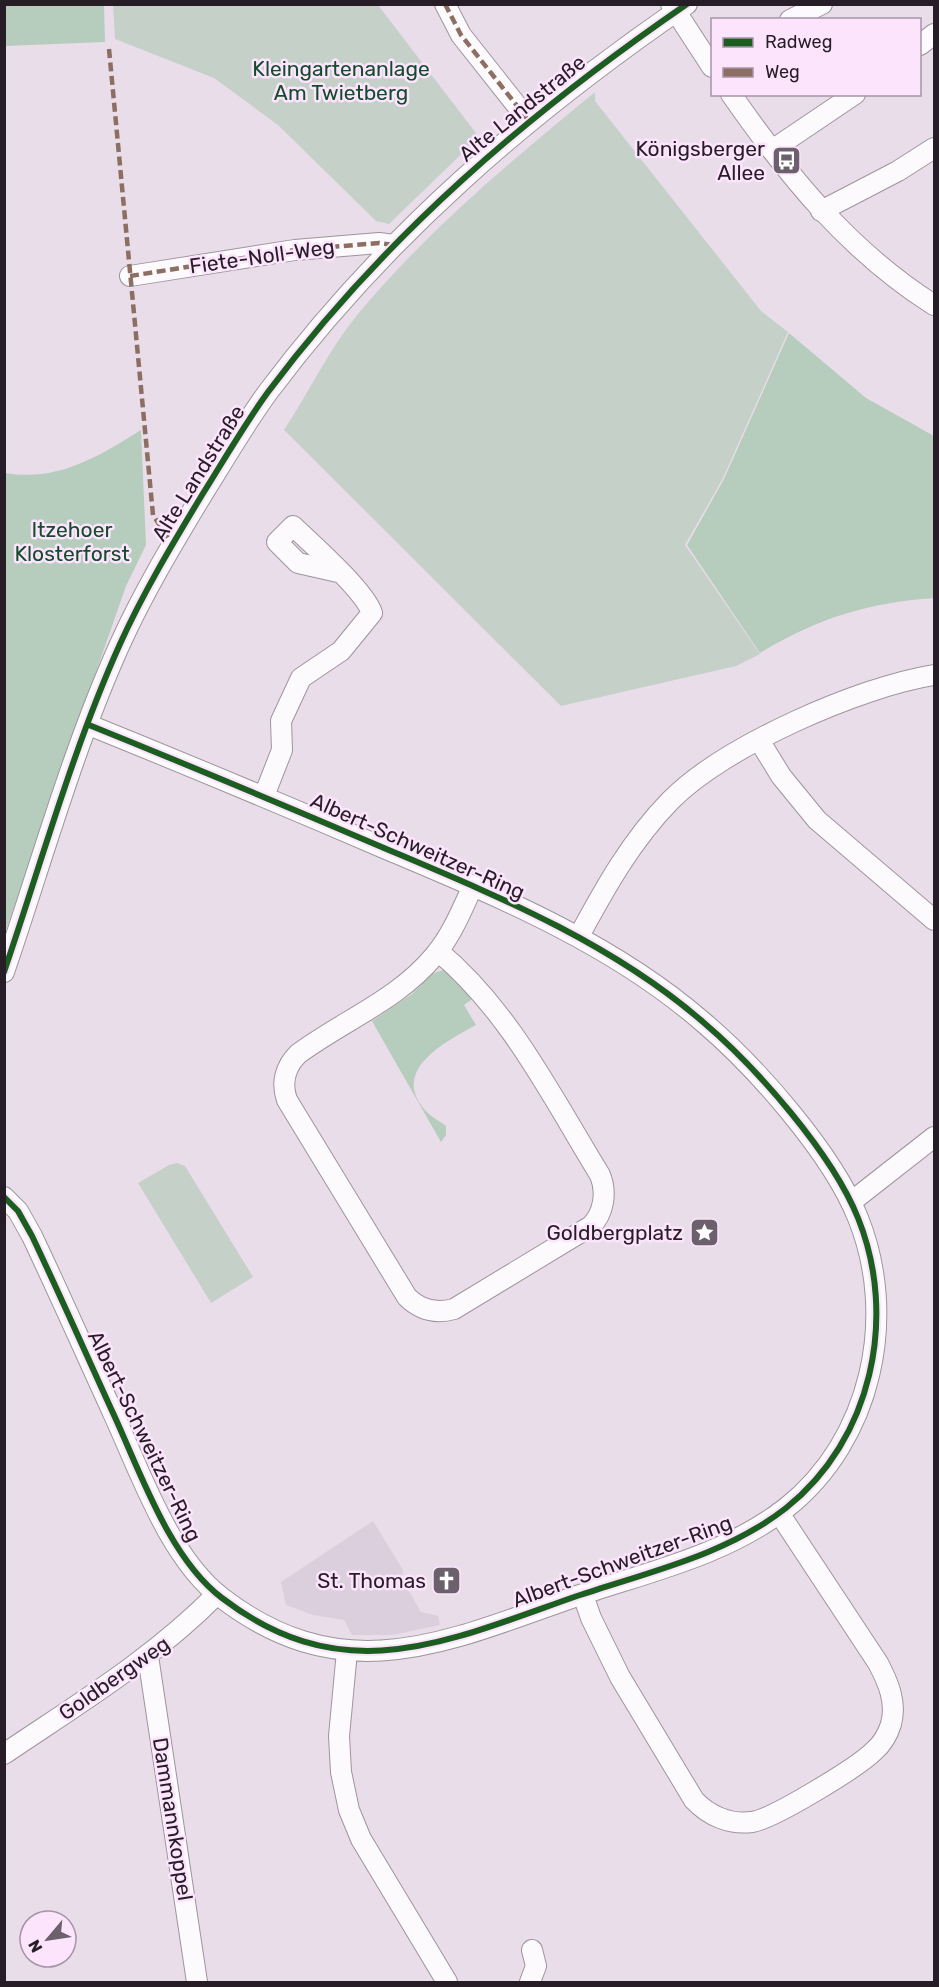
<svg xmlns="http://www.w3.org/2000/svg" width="939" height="1987" viewBox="0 0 939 1987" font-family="Rubik,sans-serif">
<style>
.education{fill:#dbcfde}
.green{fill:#c5d0c9}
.forest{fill:#b6ccbd}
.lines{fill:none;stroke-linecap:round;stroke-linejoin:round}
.minor-casing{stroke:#9e949e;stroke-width:22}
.minor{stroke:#fcfafc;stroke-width:20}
.quiet{stroke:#8d6e63;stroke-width:4.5;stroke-dasharray:9 4.5;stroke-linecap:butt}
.cycleway-casing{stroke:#fce4fd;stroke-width:10}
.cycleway{stroke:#1b5e20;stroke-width:6}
.labels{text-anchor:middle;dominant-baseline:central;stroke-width:5;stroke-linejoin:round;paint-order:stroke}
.park-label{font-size:21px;fill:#124c29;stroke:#fce4fd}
.street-label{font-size:21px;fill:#261d26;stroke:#fce4fd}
.poi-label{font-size:21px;fill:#261d26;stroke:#fce4fd;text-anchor:end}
</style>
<rect width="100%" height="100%" fill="#eaddea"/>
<!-- education -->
<path class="education" d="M373,1521L403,1570L402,1579L421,1612L438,1616L440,1625L392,1635H352L344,1620L313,1615L286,1605L281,1582Z"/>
<!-- green -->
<g class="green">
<path d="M113,5H378L479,137L389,224L376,221L278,125L214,78L115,39Z"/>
<path d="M595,92V101L761,311L788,332L723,478L685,545L760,654L736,666L561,706L284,430C309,392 329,349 358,314C427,231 511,161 595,92Z"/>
<path d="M177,1163L185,1166L253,1277L211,1303L138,1183L169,1165Z"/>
</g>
<!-- forest -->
<g class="forest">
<path d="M4,5H104L105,42L5,46Z"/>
<path d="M789,333L866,398L934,436V598C867,603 818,618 760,653L687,545L724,479Z"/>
<path d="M141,430L146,545L126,586L5,933V473C57,482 98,457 141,430Z"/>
<path d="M443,970L475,997L464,1005L476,1025C449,1040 394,1067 421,1105C427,1115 437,1119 446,1126V1135L441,1142L372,1021L412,994L432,974Z"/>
</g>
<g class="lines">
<defs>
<g id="minor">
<path d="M445,4L461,35L529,121"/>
<path d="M671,4L712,67"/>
<path d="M790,20L822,4"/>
<path d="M920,45L934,34"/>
<path d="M731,94C788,176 850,252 934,305"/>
<path d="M772,150L855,94"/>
<path d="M821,211L898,171L934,148"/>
<path d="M130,276L295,250L379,243L394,245"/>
<path d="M759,740L781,776L817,820L934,920"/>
<path d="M264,796L282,750L281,721L301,678L341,651L372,613C365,591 312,544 293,526L277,542L298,563L338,572"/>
<path d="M579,936C605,888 631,841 670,801C724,746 859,687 934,675"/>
<path d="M438,951C510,1011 552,1097 600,1175C607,1192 604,1213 591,1226L454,1309C436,1314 420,1310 407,1297L287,1100C281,1083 285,1067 298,1054C344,1020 398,1000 435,955C452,935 462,909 473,886"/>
<path d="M4,972C41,864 73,748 120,644C143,593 173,543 202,495C224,460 244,425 268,392C385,236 527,114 687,4"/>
<path d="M4,1197L18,1211L32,1236C60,1295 86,1354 113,1413C140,1471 169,1558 222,1598C345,1692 448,1641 577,1596C648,1572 726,1555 786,1508C872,1440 898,1317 858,1218C832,1153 756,1067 703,1022C611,942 495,895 384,848C286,806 188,765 89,725"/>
<path d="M851,1202L934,1137"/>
<path d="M583,1595L591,1618L620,1677L694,1800C709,1816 730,1825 752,1822C773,1819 858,1767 874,1751C882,1744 888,1734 891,1724C897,1702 888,1682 878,1663L779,1513"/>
<path d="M347,1651L339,1736L341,1772L349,1810L361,1839L447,1982"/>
<path d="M148,1656L197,1982"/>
<path d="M4,1754C78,1704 154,1658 217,1594"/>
<path d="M530,1982L536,1966L532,1950"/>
</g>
</defs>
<!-- minor casing -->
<use href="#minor" class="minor-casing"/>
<!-- minor -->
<use href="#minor" class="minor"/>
<!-- quiet -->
<g class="quiet">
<path d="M445,4L461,35L529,121"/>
<path d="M109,49L153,515L173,545"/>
<path d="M130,276L295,250L379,243L394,245"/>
</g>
<defs>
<g id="cycleway">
<path d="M4,972C41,864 73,748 120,644C143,593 173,543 202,495C224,460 244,425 268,392C385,236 527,114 687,4"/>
<path d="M4,1197L18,1211L32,1236C60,1295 86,1354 113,1413C140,1471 169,1558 222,1598C345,1692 448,1641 577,1596C648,1572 726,1555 786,1508C872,1440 898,1317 858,1218C832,1153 756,1067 703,1022C611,942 495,895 384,848C286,806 188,765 89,725"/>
</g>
</defs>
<!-- cycleway casing -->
<use href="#cycleway" class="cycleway-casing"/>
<!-- cycleway -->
<use href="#cycleway" class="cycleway"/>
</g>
<!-- icons -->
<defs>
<symbol id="bus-square" viewBox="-11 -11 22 22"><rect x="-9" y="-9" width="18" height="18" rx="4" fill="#6b606b" stroke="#fce4fd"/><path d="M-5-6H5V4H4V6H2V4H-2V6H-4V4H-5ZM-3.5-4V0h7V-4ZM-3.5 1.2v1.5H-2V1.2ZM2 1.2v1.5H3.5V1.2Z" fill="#fff"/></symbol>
<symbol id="sight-square" viewBox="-11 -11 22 22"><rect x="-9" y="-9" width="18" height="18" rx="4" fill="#6b606b" stroke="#fce4fd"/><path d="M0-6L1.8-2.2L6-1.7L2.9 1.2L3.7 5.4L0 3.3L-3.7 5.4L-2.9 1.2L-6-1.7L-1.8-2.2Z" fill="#fff"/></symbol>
<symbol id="church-square" viewBox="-11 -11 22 22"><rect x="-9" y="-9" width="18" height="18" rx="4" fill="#6b606b" stroke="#fce4fd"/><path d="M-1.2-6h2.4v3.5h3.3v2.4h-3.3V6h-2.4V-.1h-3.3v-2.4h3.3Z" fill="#fff"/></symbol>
</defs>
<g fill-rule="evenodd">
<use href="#bus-square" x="770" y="144" width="33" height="33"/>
<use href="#sight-square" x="688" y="1216" width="33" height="33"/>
<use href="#church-square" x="430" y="1564" width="33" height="33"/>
</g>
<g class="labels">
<!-- park labels -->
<g class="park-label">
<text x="341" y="68">Kleingartenanlage<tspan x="341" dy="24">Am Twietberg</tspan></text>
<text x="72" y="529">Itzehoer<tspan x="72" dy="24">Klosterforst</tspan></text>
</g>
<!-- street labels -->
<g class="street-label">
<text transform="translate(522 108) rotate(-39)">Alte Landstraße</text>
<text transform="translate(262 256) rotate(-8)">Fiete-Noll-Weg</text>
<text transform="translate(198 473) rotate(-58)">Alte Landstraße</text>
<text transform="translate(418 846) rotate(24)">Albert-Schweitzer-Ring</text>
<text transform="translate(145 1436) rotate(64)">Albert-Schweitzer-Ring</text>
<text transform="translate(622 1561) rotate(-20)">Albert-Schweitzer-Ring</text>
<text transform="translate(114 1678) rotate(-35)">Goldbergweg</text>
<text transform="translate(173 1819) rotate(81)">Dammannkoppel</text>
</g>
<!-- poi labels -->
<g class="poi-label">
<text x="765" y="148">Königsberger<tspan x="765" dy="24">Allee</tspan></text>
<text x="683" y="1232">Goldbergplatz</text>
<text x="426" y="1580">St. Thomas</text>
</g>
</g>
<!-- border -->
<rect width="939" height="1987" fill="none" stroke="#261d26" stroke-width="12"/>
<!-- legend -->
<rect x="711" y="18" width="210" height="78" fill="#fce4fd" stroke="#a694a7" stroke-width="1.5"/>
<rect x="723" y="38" width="30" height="9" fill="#1b5e20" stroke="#a694a7" stroke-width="1.5"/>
<text x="765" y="48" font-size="18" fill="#261d26">Radweg</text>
<rect x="723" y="68" width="30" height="9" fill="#8d6e63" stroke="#a694a7" stroke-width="1.5"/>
<text x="765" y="78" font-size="18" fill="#261d26">Weg</text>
<!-- north arrow -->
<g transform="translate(48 1939) rotate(241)"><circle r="28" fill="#fce4fd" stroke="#a694a7" stroke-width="1.5"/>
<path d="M0-4.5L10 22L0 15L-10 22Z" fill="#6b606b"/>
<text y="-9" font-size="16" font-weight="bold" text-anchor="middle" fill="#261d26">N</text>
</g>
</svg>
